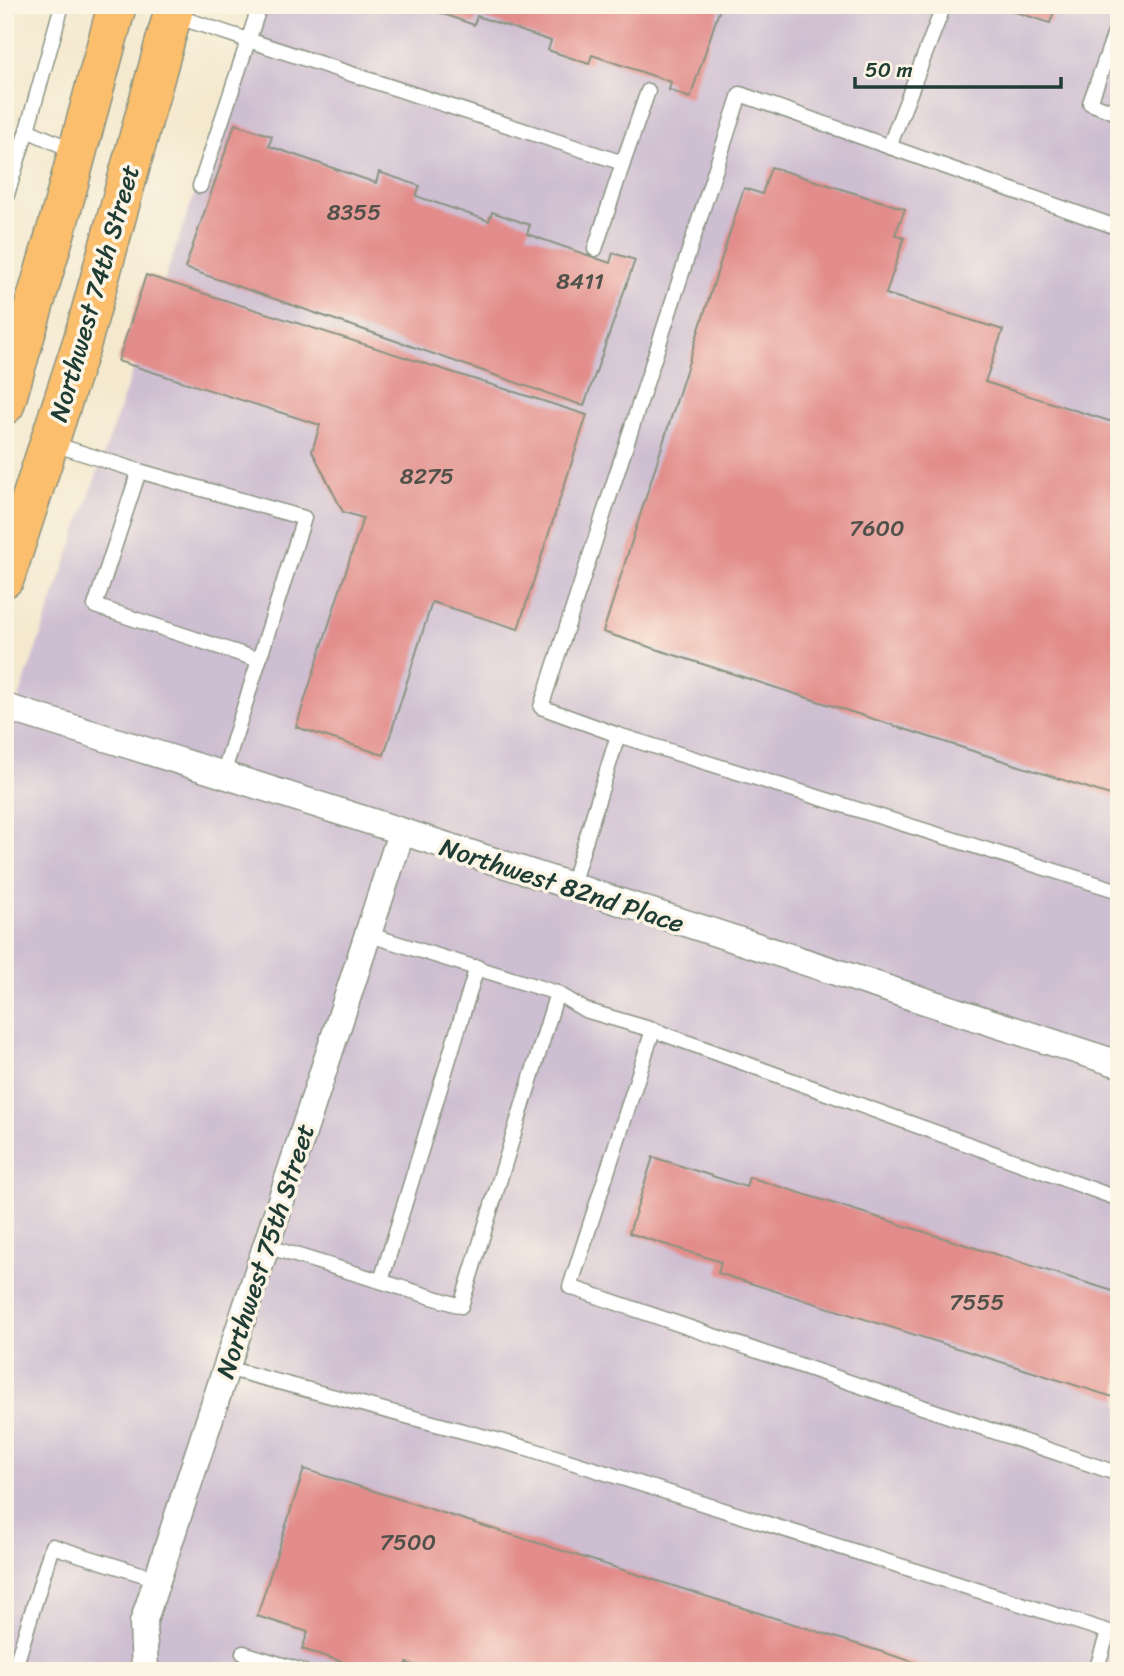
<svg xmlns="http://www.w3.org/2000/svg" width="1124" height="1676" viewBox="0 0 1124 1676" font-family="Sriracha,sans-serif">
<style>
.industrial{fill:#cebed1}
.building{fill:#e28d8b}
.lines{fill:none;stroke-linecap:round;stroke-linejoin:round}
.service-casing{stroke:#8a9382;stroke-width:17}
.minor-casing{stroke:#8a9382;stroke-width:29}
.primary-casing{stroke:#8a9382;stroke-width:41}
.service{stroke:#fff;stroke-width:14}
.minor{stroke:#fff;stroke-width:26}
.primary{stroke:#fabe6d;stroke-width:38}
.labels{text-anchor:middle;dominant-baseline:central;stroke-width:7;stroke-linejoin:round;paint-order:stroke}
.number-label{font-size:23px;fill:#50514a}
.street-label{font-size:26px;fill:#1f3d34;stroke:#fcf5e5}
</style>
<rect width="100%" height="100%" fill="#fcf5e5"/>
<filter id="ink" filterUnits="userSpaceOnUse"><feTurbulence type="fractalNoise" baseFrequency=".0143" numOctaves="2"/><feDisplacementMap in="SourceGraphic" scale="14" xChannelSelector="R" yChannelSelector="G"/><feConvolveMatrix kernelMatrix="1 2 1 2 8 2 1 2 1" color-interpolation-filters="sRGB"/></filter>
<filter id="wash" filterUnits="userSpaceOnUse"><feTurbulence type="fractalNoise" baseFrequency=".00686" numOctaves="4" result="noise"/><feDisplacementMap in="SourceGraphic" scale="28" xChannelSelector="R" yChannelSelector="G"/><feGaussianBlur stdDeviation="1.57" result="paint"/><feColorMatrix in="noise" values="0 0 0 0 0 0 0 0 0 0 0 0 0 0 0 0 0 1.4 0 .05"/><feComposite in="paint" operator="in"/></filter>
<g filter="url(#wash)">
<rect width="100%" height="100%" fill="#f4e9cf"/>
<!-- industrial -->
<path class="industrial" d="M260,5H1119V1671H5V738Z"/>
<g id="blocks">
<!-- building -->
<g class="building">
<path d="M437,5H721L690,98L669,90L671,82L592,55L589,64L548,50L551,41L477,16L474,25L435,11Z"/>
<path d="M1004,5H1056L1050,23L1003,8Z"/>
<path d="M235,124L272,136L269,146L376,183L379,172L420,186L416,196L489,221L492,212L530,225L527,234L610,263L613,253L635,260L584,406L185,268Z"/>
<path d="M771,167L905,209L895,235L904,238L886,294L1003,330L985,382L1119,424V798L603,632L744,188L762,194Z"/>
<path d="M146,275L587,415L518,629L432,602L384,755L296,727L363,518L343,512L312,451L320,425L118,361Z"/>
<path d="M653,1157L746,1187L749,1177L1119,1293V1399L718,1273L721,1262L629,1233Z"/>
<path d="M304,1469L939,1670V1671H432L407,1663L405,1671H372L302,1649L308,1632L257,1616Z"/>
</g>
</g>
</g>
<g filter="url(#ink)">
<use href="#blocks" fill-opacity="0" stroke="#8a9382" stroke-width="2"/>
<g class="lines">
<defs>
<g id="service">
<path d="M62,5L27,130L77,152"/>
<path d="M175,16L623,163L595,249"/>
<path d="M1119,21L1090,103L1119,114"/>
<path d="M889,147L944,5"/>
<path d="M623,163L648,91"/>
<path d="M200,186L260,5"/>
<path d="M5,201L27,130"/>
<path d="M50,443L139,471L95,606L259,660L223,774"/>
<path d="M139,471L304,518L259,660"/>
<path d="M618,735L1119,891"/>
<path d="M571,888L618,735L541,707L740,94L1119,228"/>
<path d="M557,993L585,1010L653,1030L1119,1199"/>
<path d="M653,1030L570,1287L1119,1474"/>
<path d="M266,1246L461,1306L557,993L370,935"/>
<path d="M381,1281L477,967"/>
<path d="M226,1368L530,1449L1119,1635"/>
<path d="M243,1653L302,1671"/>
<path d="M14,1671L52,1546L157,1579"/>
<path d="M1096,1671L1108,1632"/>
</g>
<g id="minor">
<path d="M5,707C378,821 748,944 1119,1064"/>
<path d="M145,1671L143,1623L401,833"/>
</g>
<g id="primary">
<path d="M5,405L58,224L117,5"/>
<path d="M5,578L83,339L175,5"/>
</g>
</defs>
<!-- service casing -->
<use href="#service" class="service-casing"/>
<!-- minor casing -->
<use href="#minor" class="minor-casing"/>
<!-- primary casing -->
<use href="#primary" class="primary-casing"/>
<!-- service -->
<use href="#service" class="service"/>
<!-- minor -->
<use href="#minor" class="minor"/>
<!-- primary -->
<use href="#primary" class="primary"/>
</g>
</g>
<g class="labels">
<!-- number labels -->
<g class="number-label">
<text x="354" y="212">8355</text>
<text x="580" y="281">8411</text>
<text x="427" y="476">8275</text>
<text x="877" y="528">7600</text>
<text x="977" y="1302">7555</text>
<text x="408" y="1542">7500</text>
</g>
<!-- street labels -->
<g class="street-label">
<text transform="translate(94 293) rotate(-74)">Northwest 74th Street</text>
<text transform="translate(562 885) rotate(18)">Northwest 82nd Place</text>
<text transform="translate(265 1251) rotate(-72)">Northwest 75th Street</text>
</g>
</g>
<!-- margin -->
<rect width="1124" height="1676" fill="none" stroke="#fcf5e5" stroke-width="28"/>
<!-- scale -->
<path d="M855 77v10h206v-10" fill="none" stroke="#1f3d34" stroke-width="3.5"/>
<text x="865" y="77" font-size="21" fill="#1f3d34" stroke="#fcf5e5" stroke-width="5" paint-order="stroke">50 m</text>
</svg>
